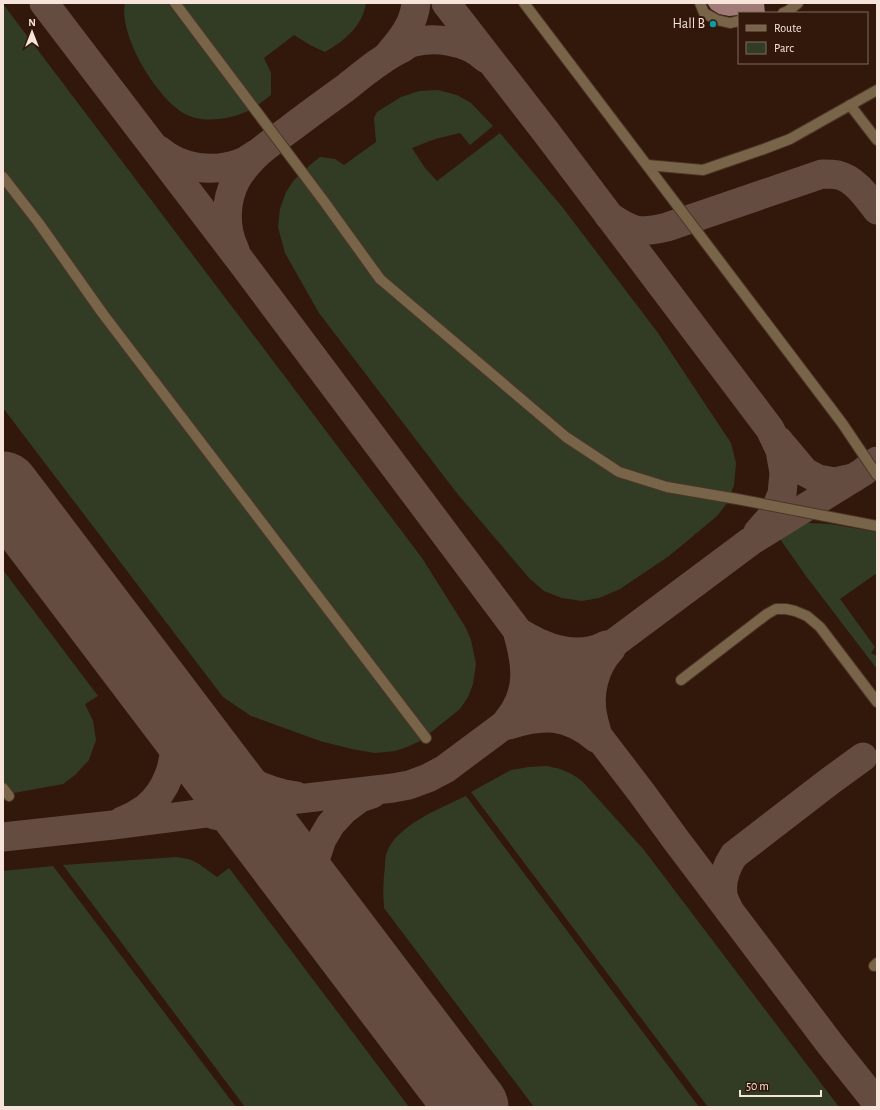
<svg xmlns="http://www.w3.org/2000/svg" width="880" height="1110" viewBox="0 0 880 1110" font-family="'Alegreya Sans',sans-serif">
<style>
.green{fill:#323c25}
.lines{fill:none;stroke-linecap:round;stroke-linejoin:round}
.taxiway{stroke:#644c40;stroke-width:29}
.runway{stroke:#644c40;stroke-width:73}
.building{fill:#9f7a76}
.minor-casing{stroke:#4d3528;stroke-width:12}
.minor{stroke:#786448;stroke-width:10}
.culture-dot{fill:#0f9aa8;stroke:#31180b;stroke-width:1.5}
.labels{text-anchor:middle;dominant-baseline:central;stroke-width:4;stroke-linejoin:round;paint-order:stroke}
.poi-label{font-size:14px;fill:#f6e4db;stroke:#31180b;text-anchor:end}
</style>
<rect width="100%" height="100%" fill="#31180b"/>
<!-- green -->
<g class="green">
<path d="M125,3H169L250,110C232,119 204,124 185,114C157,99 118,35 125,3Z"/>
<path d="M180,3H366C362,27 345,40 325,52L310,45L294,35L264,58L271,73V95L258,105Z"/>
<path d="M3,4L422,558L466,628L471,640L476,664L473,684L468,697L460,709L420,741L407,747L395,751L375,753L352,749L320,741L251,716L223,697L3,408Z"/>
<path d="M438,90L457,95L471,103L493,126L470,145L460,133L435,139L412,148L425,168L437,181L500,133L563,208L658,333L731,443L736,463L734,485L728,502L717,516L669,556L620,589L599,598L582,601L562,598L544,591L529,578L456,492L319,313L285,253L278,227L280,209L286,192L294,180L310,165L320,157L335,159L344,165L376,142L374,118L377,112L401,97L419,91Z"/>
<path d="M808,523L830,524L877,532V573L840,599L875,647L871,653L877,656V669L806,576L780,539Z"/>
<path d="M3,570L98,696L85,704L93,721L96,740L89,760L75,775L63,784L3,795Z"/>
<path d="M547,766C562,769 571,772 583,782L644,850L839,1107H708L471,792L511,770L529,767Z"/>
<path d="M466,796L699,1107H534L384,908C383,894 383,881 385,867C385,864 385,859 386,855C394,826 441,808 466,796Z"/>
<path d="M176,857L189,859L199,864L217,877L229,868L409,1107H245L63,865Z"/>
<path d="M53,866L236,1107H3V871Z"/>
</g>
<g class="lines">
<!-- taxiway -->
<g class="taxiway">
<path d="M44,3L240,260L517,630L641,792L676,840L830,1044L877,1103"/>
<path d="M446,3L546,132L770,429L780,450L784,473L782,494L773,515L758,532"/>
<path d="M389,54C402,39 414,24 416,3"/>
<path d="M159,150C181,169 213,173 240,163C246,161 251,157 256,154"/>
<path d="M609,216C633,232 639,234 667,227L822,174C828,174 833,174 838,175C855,179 867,197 877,210"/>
<path d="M235,250C224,228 225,201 236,180C241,170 249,162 257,154C267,145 279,137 291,128C308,115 326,102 344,89C362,75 380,59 401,49C404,47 408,44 411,43C434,36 468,41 485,58"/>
<path d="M779,441L805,472L818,479L835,482L853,478"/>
<path d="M522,634C547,649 578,660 606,645"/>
<path d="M508,720C530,693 527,666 518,634"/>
<path d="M509,725C543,714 567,714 596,738"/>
<path d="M597,733C596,728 594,723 593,717C588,694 594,667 611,649"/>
<path d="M199,747C227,770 260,792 296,796"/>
<path d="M214,815C234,818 249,827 266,836"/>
<path d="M122,821C130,818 139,813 146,808C167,791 177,762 174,736C173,723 168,711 164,700"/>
<path d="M3,837L113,825L245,808L298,799L393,788L409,785L428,778L445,769L751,541L863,472L877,461"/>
<path d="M729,910C727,905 724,900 723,895C721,880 726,867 734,855L830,781L863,757"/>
<path d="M335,926L319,896L315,872L316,857L322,839L331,824L344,810L360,798L372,794"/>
</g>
<!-- runway -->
<path class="runway" d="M3,488L472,1107"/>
</g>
<!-- building -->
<path class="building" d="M707,3H764L765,13H739V15L729,16L719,14L711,9Z"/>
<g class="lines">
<defs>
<g id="minor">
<path d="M175,3L323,200L380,279L566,437L619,472L667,487L737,499L877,526"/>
<path d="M524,3L842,423L877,475"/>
<path d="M700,3L704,13L717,20L730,23L739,21"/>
<path d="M783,13L788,11L798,3"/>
<path d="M850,105L877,140"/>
<path d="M647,165L703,170L764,149L790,139L877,90"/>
<path d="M3,177L38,222L103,314L426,738"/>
<path d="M681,680L767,614L776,609H786L795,611L807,616L820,627L877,702"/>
<path d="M3,788L9,796"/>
<path d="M874,966L877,963"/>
</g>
</defs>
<!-- minor casing -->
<use href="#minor" class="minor-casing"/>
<!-- minor -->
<use href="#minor" class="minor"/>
</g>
<!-- markers -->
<circle class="culture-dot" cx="713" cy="24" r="4"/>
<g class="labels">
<!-- poi labels -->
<g class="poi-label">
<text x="705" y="24">Hall B</text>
</g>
</g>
<!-- border -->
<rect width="880" height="1110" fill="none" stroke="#f6e4db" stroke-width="8"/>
<!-- legend -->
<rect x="738" y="12" width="130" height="52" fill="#31180b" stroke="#806a5e"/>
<rect x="746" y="25" width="20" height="6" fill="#786448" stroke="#806a5e"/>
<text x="774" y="32" font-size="12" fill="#f6e4db">Route</text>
<rect x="746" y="42" width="20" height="12" fill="#323c25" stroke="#806a5e"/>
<text x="774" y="52" font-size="12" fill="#f6e4db">Parc</text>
<!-- north arrow -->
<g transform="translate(32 32)" stroke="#31180b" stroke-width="3" paint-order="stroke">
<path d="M0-3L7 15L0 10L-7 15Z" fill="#f6e4db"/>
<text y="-6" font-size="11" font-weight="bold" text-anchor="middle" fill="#f6e4db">N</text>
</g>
<!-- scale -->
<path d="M740 1090v6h81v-6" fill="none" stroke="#f6e4db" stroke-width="2"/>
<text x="746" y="1090" font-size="12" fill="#f6e4db" stroke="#31180b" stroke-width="3" paint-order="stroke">50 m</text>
</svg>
